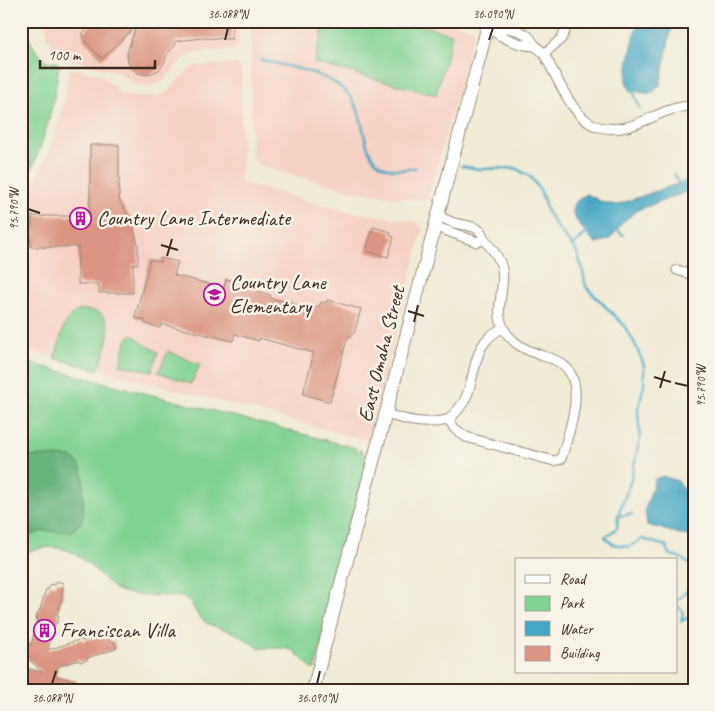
<svg xmlns="http://www.w3.org/2000/svg" width="715" height="711" viewBox="0 0 715 711" font-family="Caveat,sans-serif">
<style>
.built{fill:#f6d2c4}
.green{fill:#80d293;stroke:#5e7e58}
.forest{fill:#68b47d;stroke:#526f4e}
.water{fill:#45a7c5;stroke:#406872}
.lines{fill:none;stroke-linecap:round;stroke-linejoin:round}
.stream{stroke:#45a7c5;stroke-width:2.5}
.building{fill:#dc9582}
.minor-casing{stroke:#968a7a;stroke-width:11}
.secondary-casing{stroke:#968a7a;stroke-width:14}
.minor{stroke:#fff;stroke-width:9}
.secondary{stroke:#fff;stroke-width:12}
.ticks{fill:none;stroke:#3b2a1e;stroke-width:2}
.labels{text-anchor:middle;dominant-baseline:central;stroke-width:5;stroke-linejoin:round;paint-order:stroke}
.poi-label{font-size:21px;fill:#3b2a1e;stroke:#f7f3e8;text-anchor:start}
.street-label{font-size:21px;fill:#3b2a1e;stroke:#f7f3e8}
.neatline{fill:none;stroke:#3b2a1e;stroke-width:2}
.ticks-label{font-size:12px;text-anchor:middle;fill:#3b2a1e}
</style>
<rect width="100%" height="100%" fill="#f7f3e8"/>
<filter id="ink" filterUnits="userSpaceOnUse"><feTurbulence type="fractalNoise" baseFrequency=".02" numOctaves="2"/><feDisplacementMap in="SourceGraphic" scale="10" xChannelSelector="R" yChannelSelector="G"/><feConvolveMatrix kernelMatrix="1 2 1 2 8 2 1 2 1" color-interpolation-filters="sRGB"/></filter>
<filter id="wash" filterUnits="userSpaceOnUse"><feTurbulence type="fractalNoise" baseFrequency=".0096" numOctaves="4" result="noise"/><feDisplacementMap in="SourceGraphic" scale="20" xChannelSelector="R" yChannelSelector="G"/><feGaussianBlur stdDeviation="1.12" result="paint"/><feColorMatrix in="noise" values="0 0 0 0 0 0 0 0 0 0 0 0 0 0 0 0 0 1.4 0 .05"/><feComposite in="paint" operator="in"/></filter>
<g filter="url(#wash)">
<rect width="100%" height="100%" fill="#f0ebd5"/>
<!-- built -->
<g class="built">
<path d="M44,21H238L239,43L235,50L193,53L182,60L163,81L150,86L137,85L115,71L89,65L70,58L59,51L46,37L47,31Z"/>
<path d="M251,21H445L475,29L428,199L417,200L353,191L257,165L252,158L251,153Z"/>
<path d="M237,64L241,68L242,165L239,182L349,212L415,221L423,228L368,439L365,440L21,349V209L50,150L63,106L69,71L74,68L101,75L122,94L136,97L159,96L169,91L185,73L194,66Z"/>
</g>
<!-- green -->
<g class="green">
<path d="M21,21H23C26,38 35,50 46,62H57L59,66C53,110 43,150 21,189Z"/>
<path d="M325,21H405L452,34L436,95L314,63Z"/>
<path d="M81,310C112,309 111,328 105,351C103,357 101,365 98,370L54,358C63,341 60,316 81,310Z"/>
<path d="M130,335L137,337L141,342L158,352L152,371L120,365L126,341Z"/>
<path d="M168,351L200,365L191,384L158,372Z"/>
<path d="M21,361L349,446L356,448V452H358L360,449L361,450L367,459L315,669H312L293,650L280,648H259L235,633L208,624L199,617L189,601L182,597C165,595 131,597 117,590C109,586 104,578 97,572C71,547 56,541 21,554Z"/>
</g>
<!-- forest -->
<path class="forest" d="M39,456L71,457C87,465 83,486 83,500C83,506 84,514 82,520C80,524 75,529 71,532L44,531L21,537V461L28,457Z"/>
<!-- water -->
<g class="water">
<path d="M638,21H673L660,85C650,98 646,92 631,91L626,82L629,59Z"/>
<path d="M685,181L694,182L692,190L638,210L623,222L610,239L597,244C591,240 588,234 583,229C570,214 567,204 587,194L602,202L616,205Z"/>
<path d="M663,476L678,481L694,504V538L647,525L645,510L655,479Z"/>
</g>
<g class="lines">
<!-- stream -->
<g class="stream">
<path d="M261,60C288,67 325,71 346,92C376,120 349,180 415,168"/>
<path d="M633,91L640,108"/>
<path d="M461,166L479,169L515,168L531,177L541,192L547,211L557,227L576,250L582,267L586,287L623,324L635,344L644,365V385L638,410L640,438L631,479L618,516L617,528L605,537L613,544L629,547L642,539L666,546L669,554L681,558L694,567"/>
<path d="M674,174L679,184"/>
<path d="M617,230L623,235"/>
<path d="M573,246L586,233"/>
<path d="M618,516L632,514"/>
<path d="M676,601L694,585"/>
<path d="M676,604L683,612L681,621L694,615"/>
</g>
</g>
<g id="blocks">
<!-- building -->
<g class="building">
<path d="M95,21H232V39L203,38L176,41L175,46L167,54L164,63L159,70L147,75L138,73L130,67L128,62L127,53L136,26L102,59L83,39L84,35L82,34Z"/>
<path d="M90,145H119V200L132,220L138,245V264H133V293H99V284H78V247H31L30,226H32V216H90Z"/>
<path d="M373,227L391,232L390,236L394,237L388,257L366,251Z"/>
<path d="M161,258L178,262L174,275L224,288L226,279L234,281L233,285L271,295L270,298L313,309L320,305L321,302L326,303L327,300L361,309L354,333L347,339L330,402L303,394L314,353L259,338V341L235,334L233,341L161,324L160,328L144,323L145,320L135,318L150,259L160,262Z"/>
<path d="M57,581L63,583L62,594H63L57,615H59L57,623H55L48,650L82,639V641L101,636V639L108,637L110,642L114,641L116,649L112,650L87,658V660L80,662L79,660L58,666L56,676L77,681L76,684L92,688V690H25L26,686L21,685V667L42,672L21,652V636L31,645L38,618H36L39,610H40L46,589L48,590L50,584L55,585Z"/>
</g>
</g>
</g>
<g filter="url(#ink)">
<use href="#blocks" fill-opacity="0" stroke="#968a7a" stroke-width="1"/>
<g class="lines">
<defs>
<g id="minor">
<path d="M488,28C501,28 517,27 528,36C531,38 532,42 535,45C538,49 543,51 545,56C557,76 573,121 599,127C636,136 659,105 694,106"/>
<path d="M488,28C502,37 518,46 535,46"/>
<path d="M544,54L561,39L570,21"/>
<path d="M434,226L477,242L484,240"/>
<path d="M677,270L694,275"/>
<path d="M386,414C409,421 424,425 448,420L455,429L466,437L554,461L561,459C568,435 584,394 569,371C564,363 552,358 543,356C528,351 512,344 504,329C493,309 506,289 502,269C500,257 492,250 485,240C483,238 482,233 480,231C474,225 462,225 454,223C449,221 443,218 437,216"/>
<path d="M448,420C456,413 463,405 467,395C477,369 473,341 503,328"/>
</g>
<path id="secondary" d="M313,690L489,21"/>
</defs>
<!-- minor casing -->
<use href="#minor" class="minor-casing"/>
<!-- secondary casing -->
<use href="#secondary" class="secondary-casing"/>
<!-- minor -->
<use href="#minor" class="minor"/>
<!-- secondary -->
<use href="#secondary" class="secondary"/>
</g>
</g>
<!-- ticks -->
<path class="ticks" d="M225,40L228,28M489,40L493,28M28,209L40,213M161,245L178,250M167,256L172,239M408,311L424,316M414,322L418,305M654,377L671,382M675,383L688,386M660,388L665,371M52,684L56,671M317,684L320,671"/>
<!-- icons -->
<defs>
<symbol id="building-ring" viewBox="-11 -11 22 22"><circle r="9.5" fill="#f7f3e8" stroke="#b5179e" stroke-width="1.5"/><path d="M-4-6H4V6H1V3H-1V6H-4ZM-2.5-4.3h1.7v1.8h-1.7ZM.8-4.3h1.7v1.8H.8ZM-2.5-1h1.7V.8h-1.7ZM.8-1h1.7V.8H.8Z" fill="#b5179e"/></symbol>
<symbol id="school-ring" viewBox="-11 -11 22 22"><circle r="9.5" fill="#f7f3e8" stroke="#b5179e" stroke-width="1.5"/><path d="M0-5L7-2L0 1L-7-2ZM-4 1L0 2.5L4 1V4Q0 6-4 4Z" fill="#b5179e"/></symbol>
</defs>
<g fill-rule="evenodd">
<use href="#building-ring" x="68" y="206" width="25" height="25"/>
<use href="#school-ring" x="202" y="282" width="25" height="25"/>
<use href="#building-ring" x="32" y="618" width="25" height="25"/>
</g>
<g class="labels">
<!-- poi labels -->
<g class="poi-label">
<text x="97" y="218">Country Lane Intermediate</text>
<text x="230" y="282">Country Lane<tspan x="230" dy="24">Elementary</tspan></text>
<text x="60" y="630">Franciscan Villa</text>
</g>
<!-- street labels -->
<g class="street-label">
<text transform="translate(381 354) rotate(-76)">East Omaha Street</text>
</g>
</g>
<!-- margin -->
<rect width="715" height="711" fill="none" stroke="#f7f3e8" stroke-width="55"/>
<!-- legend -->
<rect x="515" y="558" width="162" height="115" fill="#f7f3e8" stroke="#aca397"/>
<rect x="525" y="575" width="25" height="8" fill="#ffffff" stroke="#aca397"/>
<text x="560" y="584" font-size="15" fill="#3b2a1e">Road</text>
<rect x="525" y="596" width="25" height="15" fill="#80d293" stroke="#aca397"/>
<text x="560" y="608" font-size="15" fill="#3b2a1e">Park</text>
<rect x="525" y="621" width="25" height="15" fill="#45a7c5" stroke="#aca397"/>
<text x="560" y="634" font-size="15" fill="#3b2a1e">Water</text>
<rect x="525" y="646" width="25" height="15" fill="#dc9582" stroke="#aca397"/>
<text x="560" y="658" font-size="15" fill="#3b2a1e">Building</text>
<!-- scale -->
<path d="M40 60v8h115v-8" fill="none" stroke="#3b2a1e" stroke-width="2.5"/>
<text x="48" y="60" font-size="15" fill="#3b2a1e" stroke="#f7f3e8" stroke-width="4" paint-order="stroke">100 m</text>
<rect x="28" y="28" width="660" height="656" class="neatline"/>
<g class="ticks-label">
<text x="228" y="18">36.088°N</text>
<text x="493" y="18">36.090°N</text>
<text transform="translate(14 209) rotate(-90)" y="4">95.790°W</text>
<text transform="translate(701 386) rotate(-90)" y="4">95.790°W</text>
<text x="52" y="702">36.088°N</text>
<text x="317" y="702">36.090°N</text>
</g>
</svg>
